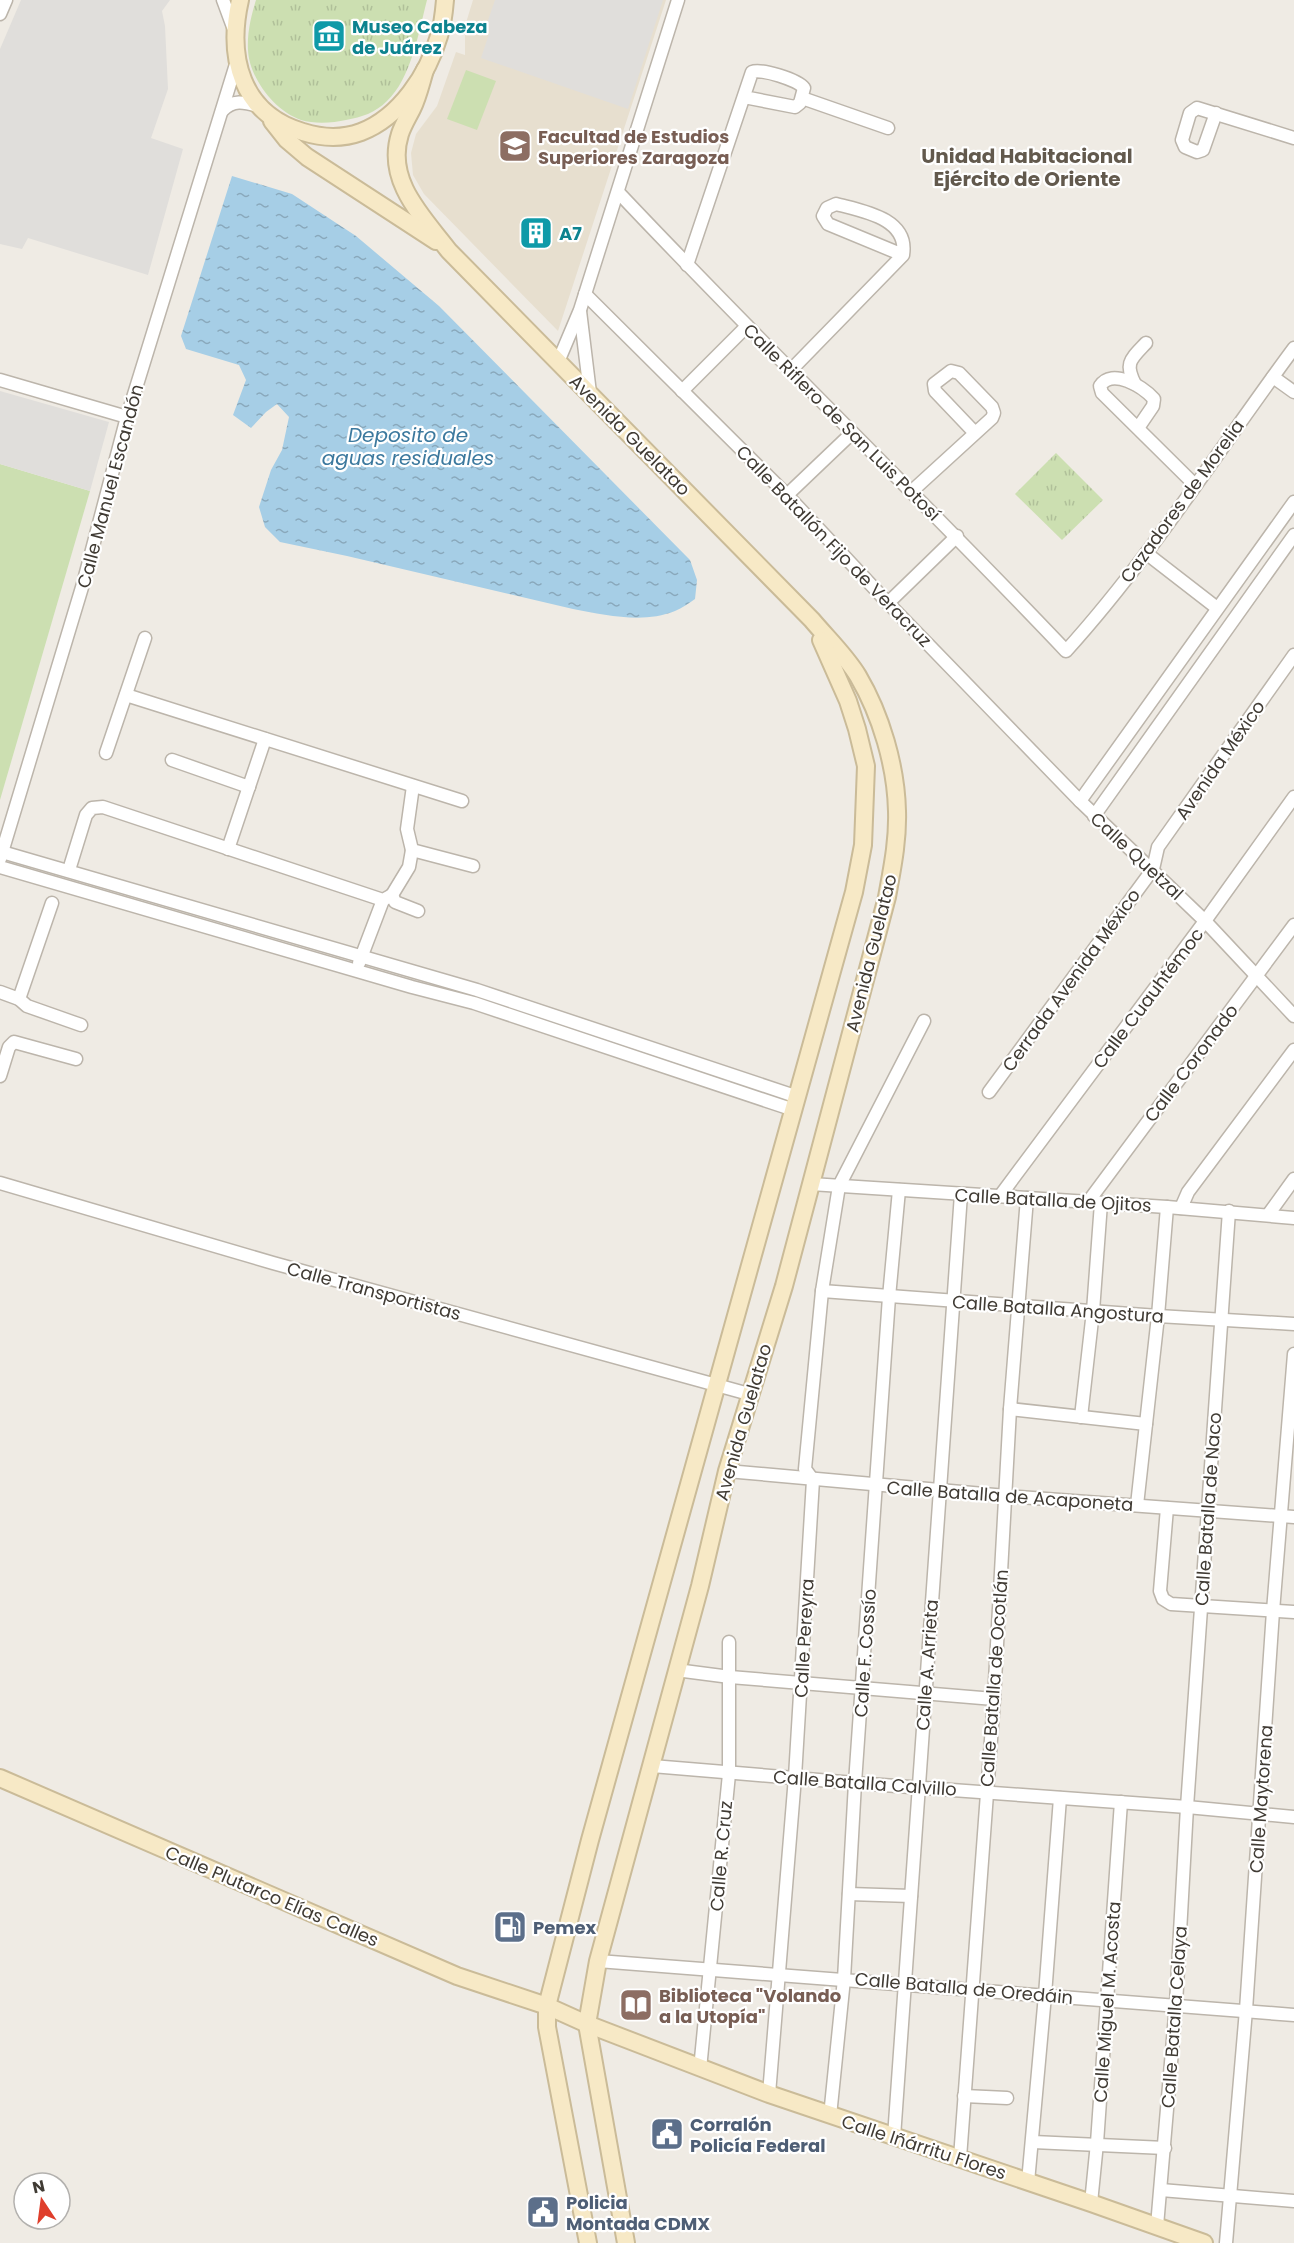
<svg xmlns="http://www.w3.org/2000/svg" width="1294" height="2243" viewBox="0 0 1294 2243" font-family="Poppins,sans-serif">
<style>
.education{fill:#e7dfcf}
.grass{fill:url(#grass-tufts)}
.pitch{fill:#ccdfb1}
.parking{fill:#e0dedb}
.water{fill:url(#water-ripples)}
.lines{fill:none;stroke-linecap:round;stroke-linejoin:round}
.street-casing{stroke:#bcb5ab;stroke-width:15}
.secondary-casing{stroke:#cabb98;stroke-width:20}
.street{stroke:#fff;stroke-width:12}
.secondary{stroke:#f7e9c6;stroke-width:16}
.labels{text-anchor:middle;dominant-baseline:central;stroke-width:4.5;stroke-linejoin:round;paint-order:stroke}
.culture-label{font-size:18px;font-weight:bold;fill:#0d838f;stroke:#fff;text-anchor:start}
.education-label{font-size:18px;font-weight:bold;fill:#785e54;stroke:#fff;text-anchor:start}
.street-label{font-size:18px;fill:#403b34;stroke:#fff}
.service-label{font-size:18px;font-weight:bold;fill:#4e5e75;stroke:#fff;text-anchor:start}
.neighbourhood-label{font-size:20px;font-weight:bold;fill:#62594d;stroke:#fff}
.water-label{font-size:20px;font-style:italic;fill:#3c799e;stroke:#fff}
</style>
<defs>
<pattern id="grass-tufts" width="24" height="20" patternUnits="userSpaceOnUse" patternTransform="scale(1.5)"><rect width="24" height="20" fill="#ccdfb1"/><path d="M3 7l-1-3M5 7V3M7 7l1-3M15 17l-1-3M17 17v-4M19 17l1-3" fill="none" stroke="#b0c099"/></pattern>
<pattern id="water-ripples" width="26" height="14" patternUnits="userSpaceOnUse" patternTransform="scale(1.5)"><rect width="26" height="14" fill="#a6cee6"/><path d="M2 4q2-2 4 0t4 0M15 11q2-2 4 0t4 0" fill="none" stroke="#89a8bb"/></pattern>
</defs>
<rect width="100%" height="100%" fill="#efebe4"/>
<!-- education -->
<path class="education" d="M473,0H666L558,331L424,194L413,175L411,153L416,134L437,106L456,52L465,55V26Z"/>
<!-- grass -->
<g class="grass">
<path d="M256,0H427C419,31 411,79 387,101C375,113 362,117 346,120C333,123 314,124 301,120C274,111 249,77 248,50C247,33 251,16 256,0Z"/>
<path d="M1056,453L1103,500L1062,540L1015,494Z"/>
</g>
<!-- pitch -->
<g class="pitch">
<path d="M466,70L496,81L477,130L447,119Z"/>
<path d="M0,464L90,491L0,800Z"/>
</g>
<!-- parking -->
<g class="parking">
<path d="M21,0H170L162,11L165,26L168,89L151,138L183,149L148,275L28,238L22,249L0,244V49Z"/>
<path d="M495,0H663L628,109L481,58L490,31L485,29Z"/>
<path d="M0,391L109,422L90,491L0,464Z"/>
</g>
<!-- water -->
<path class="water" d="M232,176L292,194L356,236L439,306L690,560L697,580L695,599C689,603 682,608 675,611C643,624 606,615 573,609L347,556L280,542L265,527L259,507L271,470L282,450L289,417L277,404L266,412L251,428L233,415L246,380L239,365L186,349L181,336Z"/>
<g class="lines">
<defs>
<g id="street">
<path d="M223,0L233,27"/>
<path d="M0,14L6,0"/>
<path d="M802,98L888,128"/>
<path d="M222,111C233,99 244,102 258,106"/>
<path d="M1216,113L1203,150L1197,152L1185,147L1182,140L1190,113L1197,108L1294,138"/>
<path d="M618,192C765,348 919,496 1066,651C1151,557 1219,449 1294,348"/>
<path d="M687,265L752,72C761,68 798,80 804,88L800,103L795,107L744,97"/>
<path d="M585,294L787,495L888,603L1080,801L1205,921L1294,1016"/>
<path d="M580,311L590,393"/>
<path d="M558,362L580,310L678,0"/>
<path d="M791,370L903,255C909,218 862,211 836,204L827,208L823,216L828,224L903,255"/>
<path d="M1273,377L1294,392"/>
<path d="M0,380L127,417"/>
<path d="M1135,384C1124,363 1131,359 1146,343"/>
<path d="M682,391L747,326"/>
<path d="M1138,428L1153,406L1154,399C1143,387 1112,367 1100,386L1102,393L1195,485"/>
<path d="M912,491L992,418L994,413L992,407L959,373L951,371L934,384L935,391L975,433"/>
<path d="M787,495L852,433"/>
<path d="M1146,553L1217,608"/>
<path d="M888,603L957,536"/>
<path d="M126,695L462,801"/>
<path d="M106,753L145,638"/>
<path d="M172,760L249,787"/>
<path d="M413,786L407,829L412,850L473,866"/>
<path d="M1080,801L1294,502"/>
<path d="M1094,816L1294,535"/>
<path d="M228,849L265,739"/>
<path d="M2,852L477,990L798,1097"/>
<path d="M0,859L83,584L127,417L237,61"/>
<path d="M0,867L412,987L474,1003L794,1110"/>
<path d="M69,870L86,815L92,808L103,807L383,900L392,895L395,902L418,911"/>
<path d="M392,895L409,867L412,850"/>
<path d="M359,963L383,900"/>
<path d="M0,992L19,999L27,1006L81,1025"/>
<path d="M19,999L52,903"/>
<path d="M0,1076L9,1047L14,1042L76,1059"/>
<path d="M989,1092L1153,869L1158,847L1294,655"/>
<path d="M0,1183L273,1263L749,1394"/>
<path d="M811,1184L1167,1207L1294,1218"/>
<path d="M1000,1196L1205,921L1294,797"/>
<path d="M1088,1202L1294,925"/>
<path d="M1181,1208L1188,1192L1294,1050"/>
<path d="M1268,1215L1294,1179"/>
<path d="M822,1291L1158,1316L1294,1324"/>
<path d="M1010,1409L1146,1424"/>
<path d="M1081,1417L1093,1311L1101,1203"/>
<path d="M727,1471L1006,1496L1294,1517"/>
<path d="M1137,1505L1158,1316L1167,1207"/>
<path d="M1167,1508L1160,1591L1163,1599L1171,1604L1294,1612"/>
<path d="M676,1670L730,1677L994,1699"/>
<path d="M652,1766L855,1783L1187,1807L1294,1817"/>
<path d="M849,1894L911,1896"/>
<path d="M598,1961L1294,2015"/>
<path d="M700,2069L729,1774V1642"/>
<path d="M769,2094L795,1777L813,1480L805,1469L822,1291L839,1186L924,1021"/>
<path d="M964,2096L1007,2098"/>
<path d="M830,2116L844,1979L855,1783L889,1297L899,1190"/>
<path d="M894,2137L961,1194"/>
<path d="M1033,2142L1165,2148"/>
<path d="M960,2158L994,1699L1010,1409L1027,1198"/>
<path d="M1028,2182L1045,1995L1060,1798"/>
<path d="M1161,2190L1294,2201"/>
<path d="M1091,2203L1097,2143L1121,1802"/>
<path d="M1157,2226L1176,2004L1187,1807L1229,1211"/>
<path d="M1226,2243L1246,2010L1273,1611L1294,1354"/>
</g>
<g id="secondary">
<path d="M240,0C227,57 241,114 303,132C322,138 342,139 361,132C400,117 428,74 439,36C443,24 444,12 445,0"/>
<path d="M425,70C421,83 418,97 412,109C408,117 403,125 400,134C385,181 423,217 449,251L812,620C827,638 846,656 858,676C881,715 896,766 897,811C898,841 892,869 887,897L784,1286L727,1471L700,1586L598,1961L587,2024L626,2243"/>
<path d="M272,121L287,140L307,157L436,241"/>
<path d="M0,1778L457,1976L547,2006L587,2024L769,2094L1091,2203L1204,2243"/>
<path d="M588,2243L547,2027V2006L590,1840L854,892L863,845L866,766L857,729L848,701L821,640"/>
</g>
</defs>
<!-- street casing -->
<use href="#street" class="street-casing"/>
<!-- secondary casing -->
<use href="#secondary" class="secondary-casing"/>
<!-- street -->
<use href="#street" class="street"/>
<!-- secondary -->
<use href="#secondary" class="secondary"/>
</g>
<!-- icons -->
<defs>
<symbol id="museum-square" viewBox="-11 -11 22 22"><rect x="-9" y="-9" width="18" height="18" rx="4" fill="#0f9aa8" stroke="#fff"/><path d="M0-6L6-3V-2H-6V-3ZM-5-1h2V3h-2ZM-1-1h2V3h-2ZM3-1h2V3H3ZM-6 4H6V6H-6Z" fill="#fff"/></symbol>
<symbol id="university-square" viewBox="-11 -11 22 22"><rect x="-9" y="-9" width="18" height="18" rx="4" fill="#8d6e63" stroke="#fff"/><path d="M0-5L7-2L0 1L-7-2ZM-4 1L0 2.5L4 1V4Q0 6-4 4Z" fill="#fff"/></symbol>
<symbol id="building-square" viewBox="-11 -11 22 22"><rect x="-9" y="-9" width="18" height="18" rx="4" fill="#0f9aa8" stroke="#fff"/><path d="M-4-6H4V6H1V3H-1V6H-4ZM-2.5-4.3h1.7v1.8h-1.7ZM.8-4.3h1.7v1.8H.8ZM-2.5-1h1.7V.8h-1.7ZM.8-1h1.7V.8H.8Z" fill="#fff"/></symbol>
<symbol id="fuel-square" viewBox="-11 -11 22 22"><rect x="-9" y="-9" width="18" height="18" rx="4" fill="#5c6f8a" stroke="#fff"/><path d="M-5.5-6h7V0h2V4h1.3V-2.5L3-4.5l.8-.8L6-3V5H2.5V1h-1V6h-7ZM-4.2-4.7v3.2H.2V-4.7Z" fill="#fff"/></symbol>
<symbol id="library-square" viewBox="-11 -11 22 22"><rect x="-9" y="-9" width="18" height="18" rx="4" fill="#8d6e63" stroke="#fff"/><path d="M-6-4Q-3-5.5-.7-3.5V5Q-3 3-6 4ZM6-4Q3-5.5 .7-3.5V5Q3 3 6 4Z" fill="#fff"/></symbol>
<symbol id="civic-square" viewBox="-11 -11 22 22"><rect x="-9" y="-9" width="18" height="18" rx="4" fill="#5c6f8a" stroke="#fff"/><path d="M-.6-6.5H3V-4.5H.6V-3L4-1V1h2V6H-6V1h2V-1L-.6-3ZM-1.2 2.5V6h2.4V2.5Z" fill="#fff"/></symbol>
</defs>
<g fill-rule="evenodd">
<use href="#museum-square" x="310" y="17" width="38" height="38"/>
<use href="#university-square" x="496" y="127" width="38" height="38"/>
<use href="#building-square" x="517" y="214" width="38" height="38"/>
<use href="#fuel-square" x="491" y="1908" width="38" height="38"/>
<use href="#library-square" x="617" y="1986" width="38" height="38"/>
<use href="#civic-square" x="648" y="2115" width="38" height="38"/>
<use href="#civic-square" x="524" y="2193" width="38" height="38"/>
</g>
<g class="labels">
<!-- culture labels -->
<g class="culture-label">
<text x="352" y="26">Museo Cabeza<tspan x="352" dy="21">de Juárez</tspan></text>
<text x="559" y="233">A7</text>
</g>
<!-- education labels -->
<g class="education-label">
<text x="538" y="136">Facultad de Estudios<tspan x="538" dy="21">Superiores Zaragoza</tspan></text>
<text x="659" y="1995">Biblioteca "Volando<tspan x="659" dy="21">a la Utopía"</tspan></text>
</g>
<!-- street labels -->
<g class="street-label">
<text transform="translate(842 422) rotate(45)">Calle Riflero de San Luis Potosí</text>
<text transform="translate(630 435) rotate(45)">Avenida Guelatao</text>
<text transform="translate(110 486) rotate(-75)">Calle Manuel Escandón</text>
<text transform="translate(1182 501) rotate(-54)">Cazadores de Morelia</text>
<text transform="translate(834 546) rotate(46)">Calle Batallón Fijo de Veracruz</text>
<text transform="translate(1220 760) rotate(-55)">Avenida México</text>
<text transform="translate(1137 856) rotate(43)">Calle Quetzal</text>
<text transform="translate(871 953) rotate(-76)">Avenida Guelatao</text>
<text transform="translate(1071 980) rotate(-54)">Cerrada Avenida México</text>
<text transform="translate(1148 998) rotate(-53)">Calle Cuauhtémoc</text>
<text transform="translate(1191 1063) rotate(-53)">Calle Coronado</text>
<text transform="translate(1053 1200) rotate(3)">Calle Batalla de Ojitos</text>
<text transform="translate(374 1291) rotate(15)">Calle Transportistas</text>
<text transform="translate(1058 1309) rotate(4)">Calle Batalla Angostura</text>
<text transform="translate(743 1422) rotate(-74)">Avenida Guelatao</text>
<text transform="translate(1010 1496) rotate(4)">Calle Batalla de Acaponeta</text>
<text transform="translate(1208 1509) rotate(-86)">Calle Batalla de Naco</text>
<text transform="translate(804 1638) rotate(-87)">Calle Pereyra</text>
<text transform="translate(865 1653) rotate(-86)">Calle F. Cossío</text>
<text transform="translate(927 1665) rotate(-86)">Calle A. Arrieta</text>
<text transform="translate(994 1678) rotate(-86)">Calle Batalla de Ocotlán</text>
<text transform="translate(865 1783) rotate(4)">Calle Batalla Calvillo</text>
<text transform="translate(1261 1799) rotate(-86)">Calle Maytorena</text>
<text transform="translate(721 1856) rotate(-85)">Calle R. Cruz</text>
<text transform="translate(272 1896) rotate(23)">Calle Plutarco Elías Calles</text>
<text transform="translate(964 1988) rotate(5)">Calle Batalla de Oredáin</text>
<text transform="translate(1107 2002) rotate(-86)">Calle Miguel M. Acosta</text>
<text transform="translate(1174 2017) rotate(-86)">Calle Batalla Celaya</text>
<text transform="translate(924 2147) rotate(18)">Calle Iñárritu Flores</text>
</g>
<!-- service labels -->
<g class="service-label">
<text x="533" y="1927">Pemex</text>
<text x="690" y="2124">Corralón<tspan x="690" dy="21">Policía Federal</tspan></text>
<text x="566" y="2202">Policia<tspan x="566" dy="21">Montada CDMX</tspan></text>
</g>
<!-- neighbourhood labels -->
<g class="neighbourhood-label">
<text x="1027" y="156">Unidad Habitacional<tspan x="1027" dy="23">Ejército de Oriente</tspan></text>
</g>
<!-- water labels -->
<g class="water-label">
<text x="408" y="435">Deposito de<tspan x="408" dy="23">aguas residuales</tspan></text>
</g>
</g>
<!-- north arrow -->
<g transform="translate(42 2201) rotate(347)"><circle r="28" fill="#ffffff" stroke="#b3b1ae" stroke-width="1.5"/>
<path d="M0-4.5L10 22L0 15L-10 22Z" fill="#df3e2b"/>
<text y="-9" font-size="16" font-weight="bold" text-anchor="middle" fill="#403b34">N</text>
</g>
</svg>
